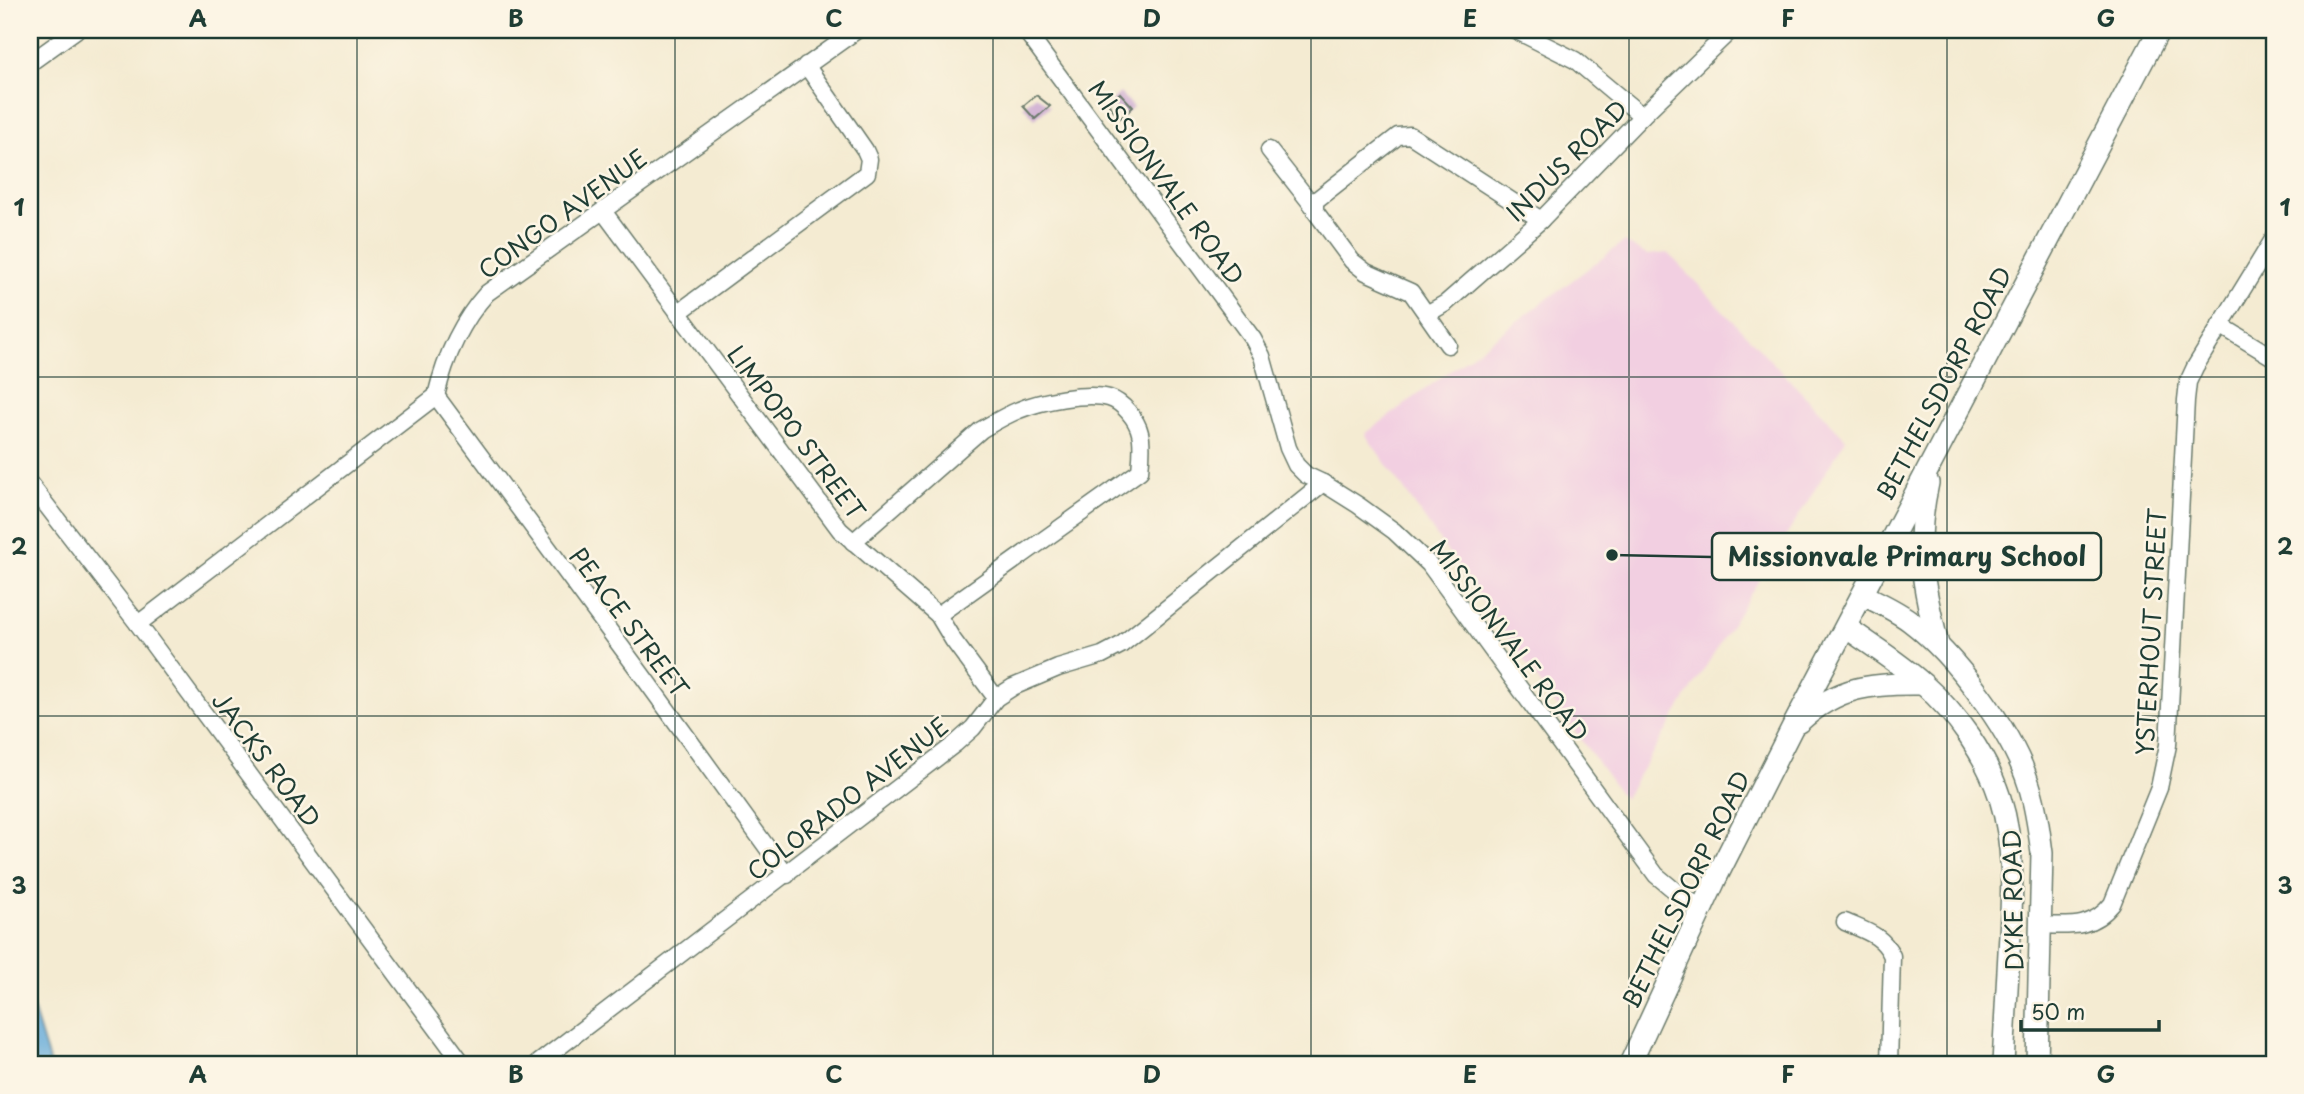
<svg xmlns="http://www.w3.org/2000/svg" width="2304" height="1094" viewBox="0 0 2304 1094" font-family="'Playpen Sans',sans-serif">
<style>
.built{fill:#f2cfe1}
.water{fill:#63aada;stroke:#417487;stroke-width:2}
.building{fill:#cfaed3}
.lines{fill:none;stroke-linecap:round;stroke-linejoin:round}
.street-casing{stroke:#6a7a6b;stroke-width:19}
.secondary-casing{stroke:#6a7a6b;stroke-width:24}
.street{stroke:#fff;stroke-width:16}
.secondary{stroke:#fff;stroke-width:21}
.grid{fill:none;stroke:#1f3d34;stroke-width:2;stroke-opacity:0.55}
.labels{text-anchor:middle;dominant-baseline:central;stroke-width:5;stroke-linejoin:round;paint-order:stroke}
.street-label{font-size:24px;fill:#1f3d34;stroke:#fcf5e5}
.leader{fill:none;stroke:#1f3d34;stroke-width:2.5}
.callout-dot{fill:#1f3d34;stroke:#fcf5e5;stroke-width:2.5}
.callout{fill:#fcf5e5;stroke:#1f3d34;stroke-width:2.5}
.callout-label{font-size:26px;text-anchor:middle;font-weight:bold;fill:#1f3d34}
.neatline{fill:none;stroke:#1f3d34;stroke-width:2.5}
.grid-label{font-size:23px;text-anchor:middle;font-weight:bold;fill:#1f3d34}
</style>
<rect width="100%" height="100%" fill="#fcf5e5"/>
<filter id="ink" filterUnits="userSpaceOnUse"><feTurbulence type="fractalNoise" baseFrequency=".0143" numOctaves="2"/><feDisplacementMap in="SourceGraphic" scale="14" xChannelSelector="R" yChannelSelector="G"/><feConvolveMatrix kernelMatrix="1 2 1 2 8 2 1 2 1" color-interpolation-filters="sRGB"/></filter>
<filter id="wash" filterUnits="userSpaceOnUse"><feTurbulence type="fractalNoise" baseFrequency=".00686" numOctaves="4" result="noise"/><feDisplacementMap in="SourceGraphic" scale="28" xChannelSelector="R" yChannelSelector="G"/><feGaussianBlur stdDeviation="1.57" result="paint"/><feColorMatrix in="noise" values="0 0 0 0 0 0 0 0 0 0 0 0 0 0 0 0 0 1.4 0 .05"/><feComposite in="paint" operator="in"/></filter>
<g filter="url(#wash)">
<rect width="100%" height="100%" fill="#f4ebd2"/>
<!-- built -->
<path class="built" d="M1624,242L1647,255L1668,253L1846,439L1624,799L1531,671L1365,434Z"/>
<!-- water -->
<path class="water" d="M30,999L50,1064H30Z"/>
<g id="blocks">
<!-- building -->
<g class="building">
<path d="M1120,93L1133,107L1121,118L1108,104Z"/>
<path d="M1036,95L1050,106L1035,119L1023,106Z"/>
</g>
</g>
</g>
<g filter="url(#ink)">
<use href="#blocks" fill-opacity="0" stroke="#6a7a6b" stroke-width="2"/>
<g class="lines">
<defs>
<g id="street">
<path d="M1025,30L1253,339L1262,356L1288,448L1296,465L1306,475L1323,483L1358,505L1394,531L1429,564L1656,875L1680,895L1702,908"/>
<path d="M1515,30L1575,60L1642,116"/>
<path d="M30,63L76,30"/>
<path d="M1269,150L1313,206"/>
<path d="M603,211L840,530L938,615L953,640L996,698"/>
<path d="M678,313L867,173L869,159L865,150L806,65"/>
<path d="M1427,314L1446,303L1541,220L1642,116L1731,30"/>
<path d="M2220,325L2274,358"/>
<path d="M1448,345L1411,292L1366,272L1352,261L1315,211V201L1398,136L1410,135L1541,220"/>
<path d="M436,396L642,675L787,875"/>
<path d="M30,484L138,624L463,1064"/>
<path d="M853,542L981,430C993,423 1006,415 1019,410C1040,401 1087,392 1109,398C1123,402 1137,420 1140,433C1143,445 1141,459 1140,471L938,615"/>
<path d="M138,624L436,396C445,358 460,323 487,293L857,30"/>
<path d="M1845,922C1865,931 1883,935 1892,956L1889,1064"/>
<path d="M2041,925C2070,926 2092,929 2112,904L2159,788L2168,745L2186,400L2188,382L2195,367L2274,238"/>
<path d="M537,1064L955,744L973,728L996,698L1013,687L1058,668L1102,655L1121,645L1323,483"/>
</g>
<g id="secondary">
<path d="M1928,483C1914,546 1923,584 1938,645"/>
<path d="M1863,595C1880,603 1895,610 1910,621C1955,655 2012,731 2029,785C2036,807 2039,830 2042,853L2037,1064"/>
<path d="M1846,627C1872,646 1900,663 1923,684C1957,714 1986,755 2000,798C2016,848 2012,901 2009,952C2007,990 2005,1027 2003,1064"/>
<path d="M1799,722C1838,686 1872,683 1923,684"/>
<path d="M1630,1064L1716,878L1792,728L2159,30"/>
</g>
</defs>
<!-- street casing -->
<use href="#street" class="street-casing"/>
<!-- secondary casing -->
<use href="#secondary" class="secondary-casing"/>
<!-- street -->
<use href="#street" class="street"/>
<!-- secondary -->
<use href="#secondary" class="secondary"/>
</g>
</g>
<!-- grid -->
<path class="grid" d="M357,30V1064M675,30V1064M993,30V1064M1311,30V1064M1629,30V1064M1947,30V1064M30,377H2274M30,716H2274"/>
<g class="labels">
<!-- street labels -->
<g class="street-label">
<text transform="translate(1566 160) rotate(-45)">INDUS ROAD</text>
<text transform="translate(1167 182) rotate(54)">MISSIONVALE ROAD</text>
<text transform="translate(562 213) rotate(-36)">CONGO AVENUE</text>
<text transform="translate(1943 383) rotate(-62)">BETHELSDORP ROAD</text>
<text transform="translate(797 432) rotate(53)">LIMPOPO STREET</text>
<text transform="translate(630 622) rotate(53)">PEACE STREET</text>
<text transform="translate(2150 632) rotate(-87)">YSTERHOUT STREET</text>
<text transform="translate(1510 640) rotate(53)">MISSIONVALE ROAD</text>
<text transform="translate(267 759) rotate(53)">JACKS ROAD</text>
<text transform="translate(847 798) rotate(-38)">COLORADO AVENUE</text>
<text transform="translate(1685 889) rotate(-64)">BETHELSDORP ROAD</text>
<text transform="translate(2012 900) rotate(-91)">DYKE ROAD</text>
</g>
</g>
<!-- callouts -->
<path class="leader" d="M1612 555L1712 557"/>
<circle class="callout-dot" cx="1612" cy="555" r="7"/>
<rect class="callout" x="1712" y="533" width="389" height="47" rx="7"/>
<g class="callout-label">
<text x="1907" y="566">Missionvale Primary School</text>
</g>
<!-- margin -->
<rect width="2304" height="1094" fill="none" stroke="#fcf5e5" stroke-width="77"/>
<!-- scale -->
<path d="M2021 1020v10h138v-10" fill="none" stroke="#1f3d34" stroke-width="3.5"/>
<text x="2031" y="1020" font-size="21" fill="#1f3d34" stroke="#fcf5e5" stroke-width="5" paint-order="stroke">50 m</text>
<rect x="38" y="38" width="2228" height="1018" class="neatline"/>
<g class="grid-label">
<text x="198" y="27">A</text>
<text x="516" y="27">B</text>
<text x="834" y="27">C</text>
<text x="1152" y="27">D</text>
<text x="1470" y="27">E</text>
<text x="1788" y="27">F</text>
<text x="2106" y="27">G</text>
<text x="19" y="216">1</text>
<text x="2285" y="216">1</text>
<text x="19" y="555">2</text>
<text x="2285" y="555">2</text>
<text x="19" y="894">3</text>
<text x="2285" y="894">3</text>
<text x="198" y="1083">A</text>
<text x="516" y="1083">B</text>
<text x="834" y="1083">C</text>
<text x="1152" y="1083">D</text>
<text x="1470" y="1083">E</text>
<text x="1788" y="1083">F</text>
<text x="2106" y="1083">G</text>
</g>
</svg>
